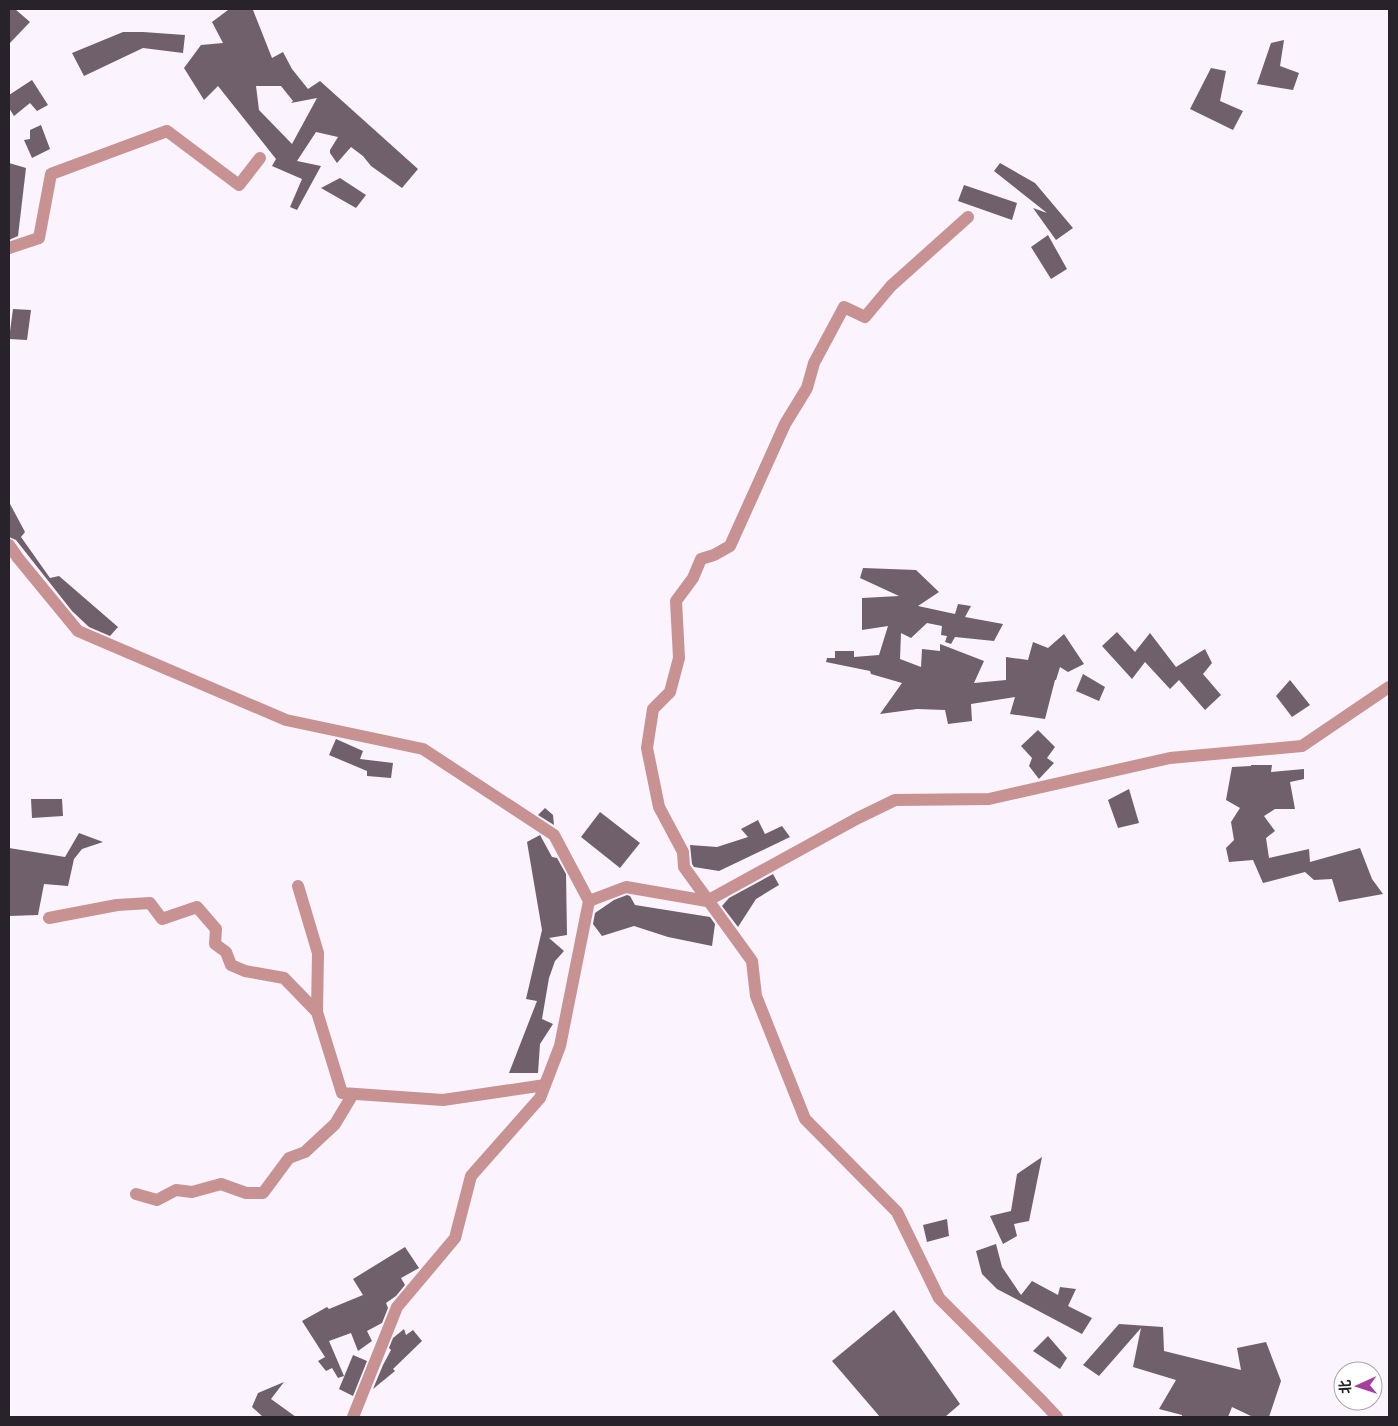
<svg xmlns="http://www.w3.org/2000/svg" width="1398" height="1426" viewBox="0 0 1398 1426" font-family="'Playfair Display','Noto Sans SC',serif">
<style>
.building{fill:#6f606c;fill-rule:evenodd}
.lines{fill:none;stroke-linecap:round;stroke-linejoin:round}
.street{stroke:#c79291;stroke-width:12}
</style>
<rect width="100%" height="100%" fill="#fbf3fd"/>
<!-- building -->
<g class="building">
<path d="M9,9H15L30,22L9,44Z"/>
<path d="M228,10H253L272,58L283,52L292,69L308,89L320,81L418,169L402,188L371,166L363,156L351,147L337,163L330,153V150L338,137L316,132L297,161L321,166L297,210L290,207L302,179L272,166L276,159L218,86L204,100L184,68L201,45L223,43L212,22ZM256,86H281L293,101L291,103L317,98L292,144L259,110Z"/>
<path d="M123,32H143L185,35L183,53L143,48L84,76L72,53Z"/>
<path d="M1284,40L1280,66L1299,73L1293,90L1257,84L1271,43Z"/>
<path d="M1211,68L1226,71L1220,101L1243,111L1233,130L1190,109Z"/>
<path d="M32,80L48,105L37,111L30,103L14,116L9,108V95Z"/>
<path d="M41,125L50,149L32,158L24,140L30,139V130Z"/>
<path d="M9,163L26,168L18,236L9,240Z"/>
<path d="M1000,163L1035,183L1073,228L1056,240L1033,208L1047,213L994,171Z"/>
<path d="M340,178L366,195L356,208L321,188Z"/>
<path d="M964,185L1017,203L1012,220L958,201Z"/>
<path d="M1048,235L1067,269L1051,279L1031,247Z"/>
<path d="M13,309L31,310L27,340L9,339Z"/>
<path d="M9,502L25,532L21,537L50,578L59,576L118,627L110,636L89,627L72,611L16,540L9,537Z"/>
<path d="M863,568L916,570L939,592L918,606L955,614L958,604L971,606L965,617L1003,624L994,641L955,637L951,644L945,642L947,636L941,635L942,626L927,623L911,638L901,633L900,659L921,667L922,649L940,651V644L984,661L974,683L1006,680V657L1028,660L1033,642L1048,648L1064,634L1084,664L1068,672L1060,667L1056,680H1055L1045,719L1010,714L1015,697L971,704L972,721L948,724L945,710L917,709L880,714L902,683L871,674L870,671L826,662L827,658H835V651H854V657L879,655L888,626L862,630V598L899,596L860,578Z"/>
<path d="M1117,632L1135,652L1150,633L1176,667L1205,649L1212,663L1203,674L1221,695L1205,710L1179,680L1170,689L1145,662L1132,679L1102,646Z"/>
<path d="M1083,674L1105,687L1099,701L1076,691Z"/>
<path d="M1290,680L1310,705L1292,717L1276,696Z"/>
<path d="M1038,730L1055,747L1047,758L1054,763L1039,779L1029,766L1032,758L1021,746Z"/>
<path d="M336,739L363,751L360,759L393,763L391,778L367,776V771L329,755Z"/>
<path d="M1251,765H1272L1271,772L1304,769V779L1290,782L1295,809H1275L1264,816L1275,831L1266,838L1269,858L1309,849L1310,862L1360,848L1372,879L1383,894L1339,902L1332,879L1314,880L1305,872L1263,883L1253,860L1229,862L1226,848L1234,840L1231,822L1240,808L1226,800L1232,767L1251,766Z"/>
<path d="M1129,789L1139,823L1118,828L1108,800Z"/>
<path d="M31,799H62L63,816L32,818Z"/>
<path d="M545,808L553,815L554,825L538,815Z"/>
<path d="M600,812L640,843L620,868L581,837Z"/>
<path d="M758,820L765,834L782,826L790,837L719,871L694,867L692,864L690,845L717,847L748,837L741,829Z"/>
<path d="M79,833L103,842L82,849L74,859L68,886L44,884L38,915L9,916V848L65,857Z"/>
<path d="M540,835L552,857L557,858L566,874L567,935L549,938L564,951L555,961L549,978L542,1019L553,1024L540,1044L538,1073H509L537,1001L526,999L542,930L527,842Z"/>
<path d="M773,874L779,885L756,899L738,927L722,906L729,898Z"/>
<path d="M627,895L630,896L635,905L710,917L715,924L712,946L668,937L634,926L602,936L593,924L595,913L614,900Z"/>
<path d="M1042,1157L1029,1221L1014,1224L1017,1236L1003,1244L990,1216L1011,1211L1017,1174Z"/>
<path d="M947,1219L949,1236L927,1242L923,1225Z"/>
<path d="M996,1244L1002,1267L1021,1295L1032,1281L1058,1295L1060,1287L1076,1289L1068,1306L1092,1318L1082,1334L997,1289L982,1274L976,1251Z"/>
<path d="M405,1247L419,1268L401,1278L405,1285L396,1296L386,1303L388,1308L382,1323L367,1331L372,1341L358,1351L351,1333L329,1341L344,1376L338,1378L332,1368L326,1371L318,1361L325,1357L302,1321L327,1307L329,1309L363,1295L353,1279Z"/>
<path d="M894,1310L960,1404L945,1417H880L832,1361Z"/>
<path d="M1119,1324L1163,1327L1164,1351L1241,1370L1237,1348L1266,1342L1281,1381L1269,1417H1253L1232,1407L1228,1417H1182V1415L1159,1409L1176,1380L1133,1367L1141,1328L1099,1376L1083,1365Z"/>
<path d="M404,1329L406,1335L413,1330L422,1341L393,1369L395,1371L373,1389L383,1365L391,1350L389,1348L393,1338Z"/>
<path d="M1048,1336L1067,1358L1060,1369L1033,1351Z"/>
<path d="M353,1355L367,1361L353,1396L339,1389Z"/>
<path d="M284,1382L271,1399L296,1417H263L252,1407L258,1393Z"/>
</g>
<g class="lines">
<!-- street -->
<g class="street">
<path d="M968,217L891,286L865,317L844,307L814,363L807,388L785,424L730,546L714,555L701,559L693,578L676,601L679,658L670,692L653,709L647,748L659,807L683,852L684,867L752,961L756,996L805,1119L897,1212L939,1298L1042,1401L1057,1417"/>
<path d="M9,248L39,238L51,174L167,131L239,185L260,158"/>
<path d="M9,545L18,558L78,631L286,720L423,749L554,835L589,901L560,1046L540,1098L471,1176L455,1238L397,1307L353,1417"/>
<path d="M298,886L318,953L317,1012L342,1093L443,1100L545,1085"/>
<path d="M589,901L626,887L707,901L858,818L895,800L989,799L1170,758L1302,746L1389,687"/>
<path d="M49,918L117,905L150,903L162,919L197,907L216,929L215,944L226,952L231,965L245,971L284,978L317,1012"/>
<path d="M136,1194L157,1200L176,1190L192,1192L221,1184L246,1193H263L289,1158L305,1152L335,1124L353,1094"/>
</g>
</g>
<!-- border -->
<rect width="1398" height="1426" fill="none" stroke="#28232a" stroke-width="20"/>
<!-- north arrow -->
<g transform="translate(1358 1386) rotate(267)"><circle r="24" fill="#ffffff" stroke="#a9a7aa"/>
<path d="M0-4L9 19L0 12L-9 19Z" fill="#a53ea1"/>
<text y="-8" font-size="14" font-weight="bold" text-anchor="middle" fill="#28232a">北</text>
</g>
</svg>
